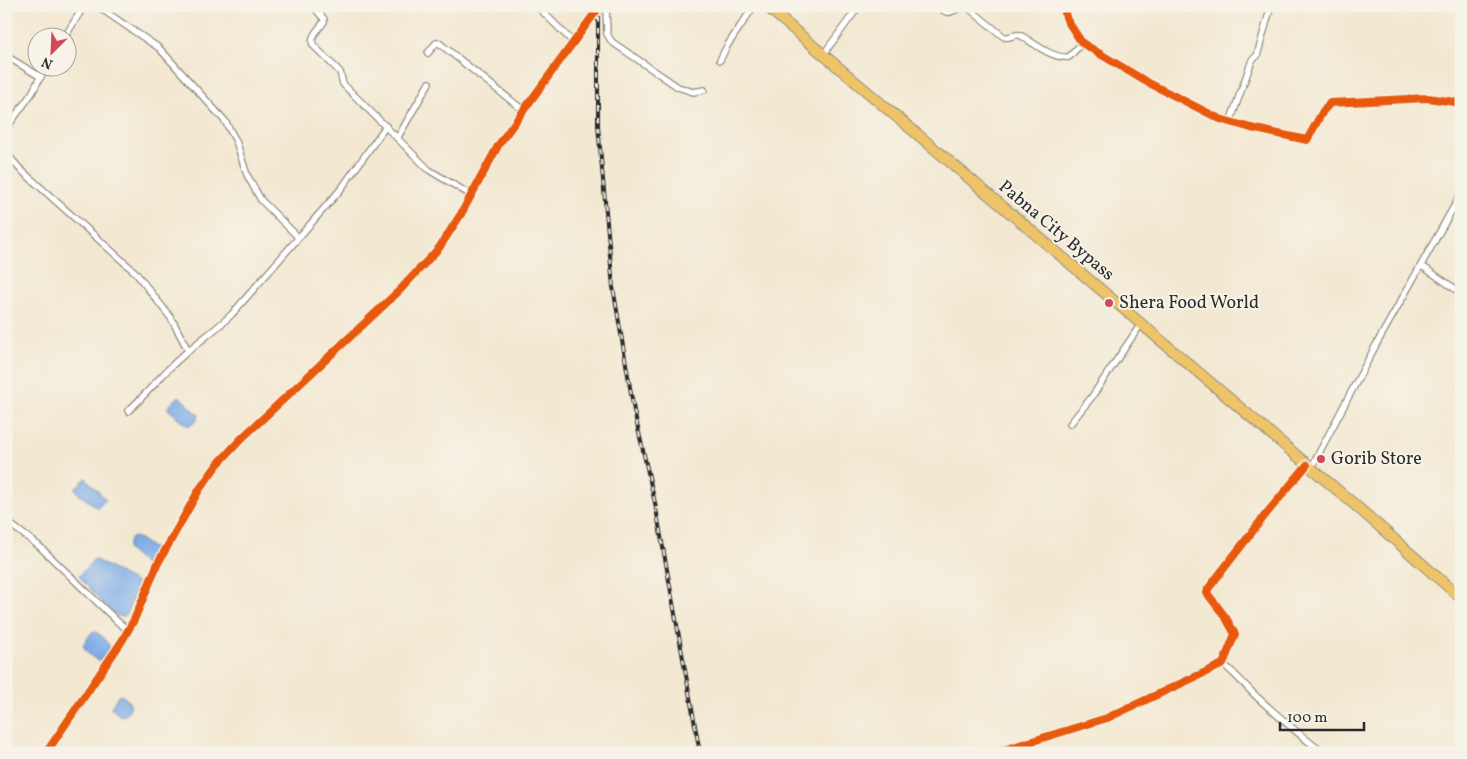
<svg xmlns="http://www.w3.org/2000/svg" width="1467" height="759" viewBox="0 0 1467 759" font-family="Vollkorn,serif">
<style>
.water{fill:#7dace7;stroke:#546c89}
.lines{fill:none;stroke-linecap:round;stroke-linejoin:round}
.street-casing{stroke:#8f8a7e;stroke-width:8}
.highway-casing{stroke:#8f8a7e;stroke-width:12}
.street{stroke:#fff;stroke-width:5.5}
.highway{stroke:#efc469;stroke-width:10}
.rail-casing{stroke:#2b2b2b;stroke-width:4}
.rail{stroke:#f7f3e8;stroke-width:2;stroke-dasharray:5.5;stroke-linecap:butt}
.cycleway-casing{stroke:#f7f3e8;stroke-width:11}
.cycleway{stroke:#e8590c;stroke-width:8}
.poi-dot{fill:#d1495b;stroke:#f7f3e8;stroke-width:2}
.labels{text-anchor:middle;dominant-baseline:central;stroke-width:4;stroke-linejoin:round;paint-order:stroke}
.street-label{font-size:18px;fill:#2b2b2b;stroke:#f7f3e8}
.poi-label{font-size:18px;fill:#2b2b2b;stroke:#f7f3e8;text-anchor:start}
</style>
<rect width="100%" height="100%" fill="#f7f3e8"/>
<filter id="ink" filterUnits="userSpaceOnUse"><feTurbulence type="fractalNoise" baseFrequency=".02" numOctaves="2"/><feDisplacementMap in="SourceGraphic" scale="10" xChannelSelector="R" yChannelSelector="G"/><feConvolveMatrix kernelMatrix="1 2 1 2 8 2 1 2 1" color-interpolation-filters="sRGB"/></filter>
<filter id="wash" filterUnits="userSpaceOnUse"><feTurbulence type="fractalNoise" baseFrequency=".0096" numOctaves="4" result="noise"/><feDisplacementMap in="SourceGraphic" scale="20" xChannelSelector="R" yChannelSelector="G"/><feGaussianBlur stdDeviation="1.12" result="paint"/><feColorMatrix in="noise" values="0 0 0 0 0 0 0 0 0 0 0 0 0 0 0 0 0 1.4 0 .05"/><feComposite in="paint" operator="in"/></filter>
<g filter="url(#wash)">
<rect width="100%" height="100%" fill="#f3e8d1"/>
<!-- water -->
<g class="water">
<path d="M179,396L199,415L196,421L190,426L185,424L168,409V407Z"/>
<path d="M86,478L106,500L98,508L80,495L75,488Z"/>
<path d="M133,537L138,538L157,551L149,565H145L127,549L130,539Z"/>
<path d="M94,559L137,583L135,594L126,615C123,617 123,618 119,616C110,613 85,584 79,576Z"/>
<path d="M94,631L102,636L110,647L108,654L99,661C91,657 86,653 83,645L92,632Z"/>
<path d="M118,695H121C132,702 133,704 126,715L120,716L111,708Z"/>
</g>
</g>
<g filter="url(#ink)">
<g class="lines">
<defs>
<g id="street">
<path d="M97,6L159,48L225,121L236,141L247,175L261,200L298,237"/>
<path d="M313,6L324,19V22C319,29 310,36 313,45L340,72L343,84L429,170L471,195"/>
<path d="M537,6L573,42"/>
<path d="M606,6L607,34L612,42L678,87L693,92L704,90"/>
<path d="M938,6C951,19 952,8 966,6L1004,37C1010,39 1014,33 1020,35C1034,43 1052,59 1069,57L1082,43"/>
<path d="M1068,6L1065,14L1067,20L1082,43L1145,81L1220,119L1251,128L1307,140L1323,111L1330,103L1428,98L1461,103"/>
<path d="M64,38L84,6"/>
<path d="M428,53L436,43H439L523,110"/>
<path d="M823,55L859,6"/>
<path d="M6,56L41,77"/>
<path d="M720,60L727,46L754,6"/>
<path d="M1230,122L1252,60L1257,56L1271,6"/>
<path d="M6,129L32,93L45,68"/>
<path d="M398,137L429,83"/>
<path d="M6,153L20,169L135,272L171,318L188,350"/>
<path d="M1422,266L1461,293"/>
<path d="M128,411C146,395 161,375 179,359C196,343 216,330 232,314L341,189L386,126"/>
<path d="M1070,424L1091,398L1141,324"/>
<path d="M1311,468L1376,345L1461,194"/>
<path d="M6,521L39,546L119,623L128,630"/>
<path d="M1223,664C1236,674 1245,686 1257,697C1278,716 1300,735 1323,753"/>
<path d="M46,753L122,641L134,620L158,563L199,490L217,465L241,439L399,291L439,248L461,214L499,144L600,6"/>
<path d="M994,753L1107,718L1223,664L1235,634L1226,618L1207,593L1208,589L1266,514L1307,465"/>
</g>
<path id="highway" d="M766,6L1355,505L1461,598"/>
</defs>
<!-- street casing -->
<use href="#street" class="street-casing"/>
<!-- highway casing -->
<use href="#highway" class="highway-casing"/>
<!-- street -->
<use href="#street" class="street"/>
<!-- highway -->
<use href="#highway" class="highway"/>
<defs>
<path id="rail" d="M598,6V126L613,287L634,411L655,503L700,753"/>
</defs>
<!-- rail casing -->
<use href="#rail" class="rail-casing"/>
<!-- rail -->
<use href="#rail" class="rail"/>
<defs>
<g id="cycleway">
<path d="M1068,6L1065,14L1067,20L1082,43L1145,81L1220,119L1251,128L1307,140L1323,111L1330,103L1428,98L1461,103"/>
<path d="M46,753L122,641L134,620L158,563L199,490L217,465L241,439L399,291L439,248L461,214L499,144L600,6"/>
<path d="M994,753L1107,718L1223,664L1235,634L1226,618L1207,593L1208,589L1266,514L1307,465"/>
</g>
</defs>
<!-- cycleway casing -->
<use href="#cycleway" class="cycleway-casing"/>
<!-- cycleway -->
<use href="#cycleway" class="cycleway"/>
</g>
</g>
<!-- markers -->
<g class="poi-dot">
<circle cx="1109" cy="303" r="5"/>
<circle cx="1321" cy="459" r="5"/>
</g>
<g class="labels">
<!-- street labels -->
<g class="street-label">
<text transform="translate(1056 231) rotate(40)">Pabna City Bypass</text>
</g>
<!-- poi labels -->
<g class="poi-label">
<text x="1119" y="303">Shera Food World</text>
<text x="1331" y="459">Gorib Store</text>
</g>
</g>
<!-- margin -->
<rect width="1467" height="759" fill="none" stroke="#f7f3e8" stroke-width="25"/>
<!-- north arrow -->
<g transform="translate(52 52) rotate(204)"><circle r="24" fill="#f7f3e8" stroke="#a5a39c"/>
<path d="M0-4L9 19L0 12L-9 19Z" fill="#d1495b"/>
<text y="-8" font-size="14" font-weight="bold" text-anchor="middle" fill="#2b2b2b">N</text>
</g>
<!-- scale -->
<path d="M1280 722v8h84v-8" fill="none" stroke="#2b2b2b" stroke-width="2.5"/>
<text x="1287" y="722" font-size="15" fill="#2b2b2b" stroke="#f7f3e8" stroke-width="4" paint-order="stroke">100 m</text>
</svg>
